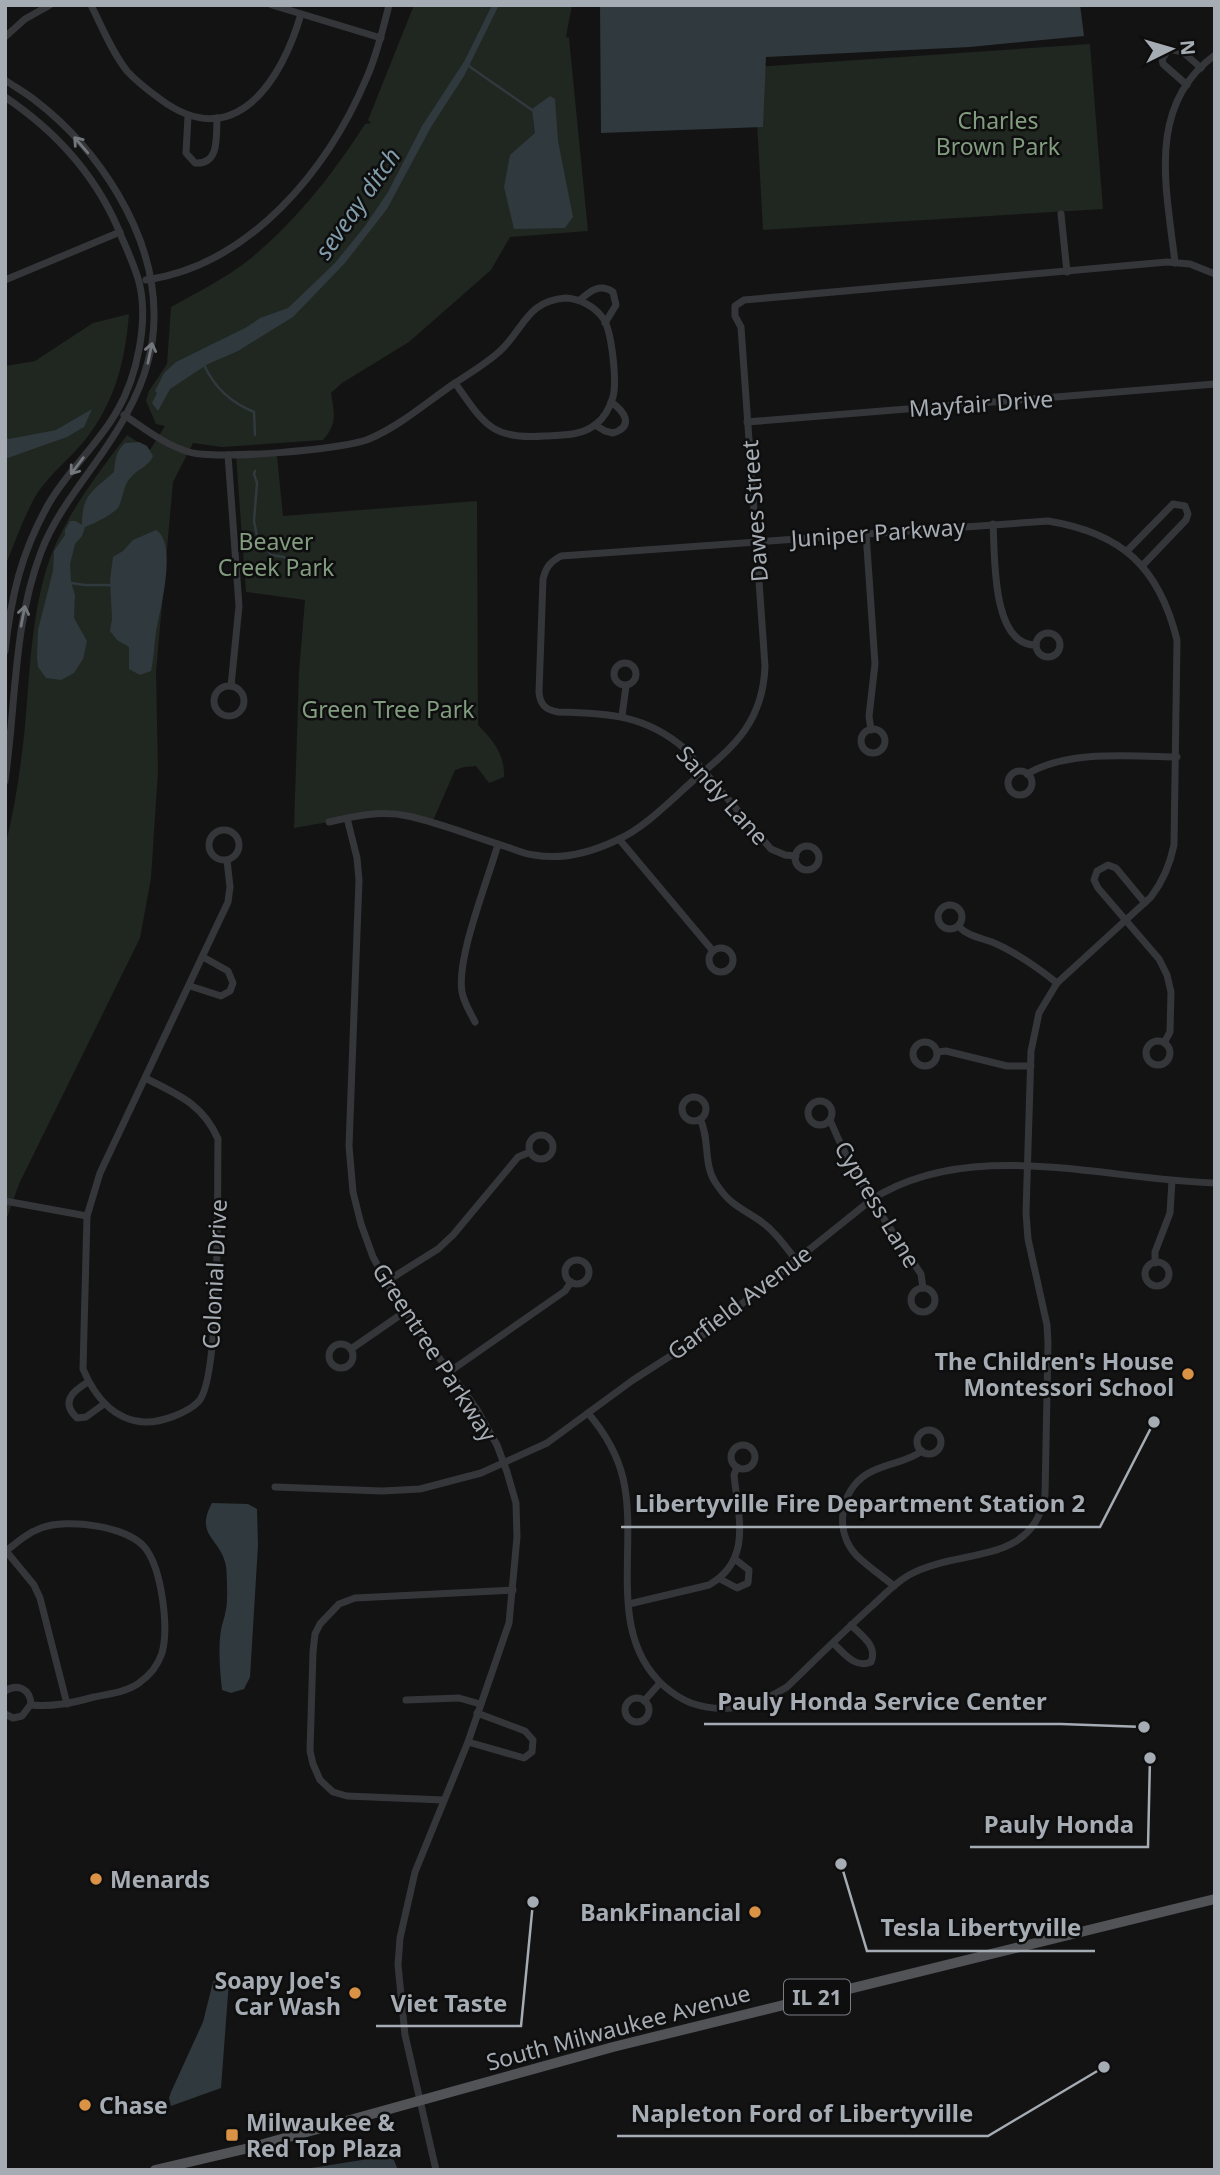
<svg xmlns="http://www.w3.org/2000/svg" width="1220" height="2175" viewBox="0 0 1220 2175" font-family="'Noto Sans',sans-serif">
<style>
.green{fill:#202620}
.water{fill:#30393d}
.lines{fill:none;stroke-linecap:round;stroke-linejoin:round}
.stream{stroke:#30393d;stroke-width:2.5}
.minor{stroke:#343639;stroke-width:7}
.primary{stroke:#515357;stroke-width:10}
.oneway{stroke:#73777c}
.poi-dot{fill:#da9345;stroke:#0e0e0f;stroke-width:2.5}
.labels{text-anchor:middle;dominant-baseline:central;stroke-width:5;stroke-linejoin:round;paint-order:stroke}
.shield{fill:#0e0e0f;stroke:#787d82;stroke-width:2}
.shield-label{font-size:21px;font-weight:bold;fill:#a6acb3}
.park-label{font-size:23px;fill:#829c7f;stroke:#0e0e0f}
.street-label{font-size:23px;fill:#a6acb3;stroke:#0e0e0f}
.poi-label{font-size:23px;font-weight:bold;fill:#a6acb3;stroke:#0e0e0f;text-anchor:end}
.water-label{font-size:24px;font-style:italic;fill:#819daa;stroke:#0e0e0f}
.leader{fill:none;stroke:#a6acb3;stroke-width:2.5}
.callout-dot{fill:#a6acb3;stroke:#0e0e0f;stroke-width:2.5}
.callout-label{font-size:24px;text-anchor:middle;font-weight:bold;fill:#a6acb3;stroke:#0e0e0f;stroke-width:5;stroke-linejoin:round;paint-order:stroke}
</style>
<rect width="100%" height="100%" fill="#131314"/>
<!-- green -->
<g class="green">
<path d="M414,5H572L566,37L569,38L588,231L510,237L491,270L409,342L342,383L331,393C334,413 338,423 323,440L222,447L193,443L173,482L156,672L158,771L151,878L140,938L19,1184L5,1223V847C15,807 21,767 25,726C30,672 31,619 47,567C63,518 96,476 127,435L150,450L165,426L156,424L146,401L149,391L167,364L171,307C198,292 226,278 250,259C296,221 333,174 365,124L371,123L368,120Z"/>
<path d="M1090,44L1103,209L763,230L754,67Z"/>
<path d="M129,314C125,362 115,402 85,440C69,460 48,475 35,497C23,519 14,544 5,567V366L35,361L93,323Z"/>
<path d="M236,455L277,456L283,516L477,501L478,725C493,740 505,755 504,777L489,783L476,766L464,767L455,770L432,823L393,814L334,821L294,828L299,672L305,600L246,592Z"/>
</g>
<!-- water -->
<g class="water">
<path d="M492,5H499L464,76L431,127L387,209L345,263L293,317L238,351L208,364L170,389L158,411L152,403L157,393L155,391L164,373L176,362L247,327L260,318L288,308L335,263L365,226L388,192L422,126L465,60Z"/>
<path d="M600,5H1080L1084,36L970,47L766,57L763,127L601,133Z"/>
<path d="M550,96L555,99L558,141L573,217L565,228L514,229L504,187L510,155L535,133L532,109Z"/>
<path d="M92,409L84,427L67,437L5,459V437L9,439L56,430Z"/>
<path d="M139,442L147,446L153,456C149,466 140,468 133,475C123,484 124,495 119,506C115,514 93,524 85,527L82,536L75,544L70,564L71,582L75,595L74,618L87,641L83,659L74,673L61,680L46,678L38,667L37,657L38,630L53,571L54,551L65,535V530L70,521H76L82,525C82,494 93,491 114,472C115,460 116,451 125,443Z"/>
<path d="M156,530C178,543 160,611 156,632C154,645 154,658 151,671L140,675L129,669V647L117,640L110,631L112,619L110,580L113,557L123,551L133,540Z"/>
<path d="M212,1503L248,1504L257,1509L258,1545L250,1677L244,1689L231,1693L222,1690C220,1671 218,1649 221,1630C222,1623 225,1617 226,1609C228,1602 227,1574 226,1566C221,1538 194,1536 212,1503Z"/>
<path d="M218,1977L229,1981L221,2088L171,2106L169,2098L171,2092L203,2022L213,1982Z"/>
<path d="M387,2156L393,2158L398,2170H299Z"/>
</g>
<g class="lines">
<!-- stream -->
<g class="stream">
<path d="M466,64L532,110"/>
<path d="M204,365C215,388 230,402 254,412L255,435"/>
<path d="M255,471L254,474L257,483L254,521L257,536L271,555L284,557L303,571"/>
<path d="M71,583L85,585H110"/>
</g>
<!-- minor -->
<g class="minor">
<path d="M91,5C102,27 112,52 127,71C136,81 149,91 160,99C235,155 282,80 301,14"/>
<path d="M272,5L381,38"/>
<path d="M5,37L25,19L50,5"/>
<path d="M5,80C15,87 26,93 36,101C98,149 153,231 154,312C155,348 144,382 127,413C102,462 61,500 41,552C13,626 16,705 5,781"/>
<path d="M1187,85L1163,64L1162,59L1169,49L1183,52L1201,68"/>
<path d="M5,97C57,132 99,179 122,238C128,252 135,267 139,282C149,321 137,377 117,411C98,445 67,471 48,505C21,553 11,597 5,651"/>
<path d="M188,116L186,153L195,163C220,165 216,136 217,118"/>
<path d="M1061,214L1067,272"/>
<path d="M1175,263C1167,190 1145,106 1215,55"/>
<path d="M5,280L120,232"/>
<path d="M146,280C250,265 328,170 367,77C377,54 383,29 389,5"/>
<path d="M566,298C580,299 594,306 603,318C612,331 617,381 613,397C610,407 604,418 596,424C582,436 562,435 544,436C490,440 484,423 455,383C470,373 487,363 500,351C525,328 526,301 566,298Z"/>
<path d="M580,300C590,291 600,283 613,292L616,305L605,323"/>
<path d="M124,415C144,428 165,445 189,452C216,460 343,450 369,439C400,426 427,402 455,383"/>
<path d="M747,422L1215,384"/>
<path d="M595,425L605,431L613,433C635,426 624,411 611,402"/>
<path d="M228,455L239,606L231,686"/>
<path d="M993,524C995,554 991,646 1036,645"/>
<path d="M866,533L875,664L869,716L871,730"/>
<path d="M1127,551L1173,504L1185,506L1188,514L1186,520L1142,566"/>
<circle cx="1048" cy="645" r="12"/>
<circle cx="625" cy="674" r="11"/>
<circle cx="229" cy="701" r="15"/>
<path d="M622,716L626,686"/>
<circle cx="873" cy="741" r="12"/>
<circle cx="1020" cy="783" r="12"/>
<path d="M1027,774C1067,750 1131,756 1177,757"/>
<path d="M347,818L357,858L359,880L349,1146L353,1192L361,1224L373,1257L396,1299L476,1408L497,1445L507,1472L516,1503L517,1537L509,1623L468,1742L415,1872L400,1938L398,1965L405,2035L436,2170"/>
<path d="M329,822C355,816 381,810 408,816C440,823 472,836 504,846C514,849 524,854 534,855C562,860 592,852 617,840C646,827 672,799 696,778C736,745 763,721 765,666L741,327L735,316V306L744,300L1167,262L1190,264L1215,274"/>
<circle cx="224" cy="845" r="15"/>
<path d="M619,839L713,951"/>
<circle cx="807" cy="858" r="12"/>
<path d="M1145,903L1116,868L1108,865L1097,871L1094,880L1098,888L1159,959L1167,975L1171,992L1170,1032L1164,1043"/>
<circle cx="950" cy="917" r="12"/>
<path d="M958,926C968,936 978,937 992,942C1016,952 1037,967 1057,983"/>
<circle cx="721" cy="960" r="12"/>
<path d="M190,986L221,996L230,991L233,983L228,971L203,957"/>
<path d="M475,1022C470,1012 464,1003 462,992C456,958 488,880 498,844"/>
<circle cx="1158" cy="1053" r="12"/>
<circle cx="925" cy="1054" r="12"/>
<path d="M937,1052L946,1051L1007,1066H1031"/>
<path d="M145,1078C177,1094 203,1104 218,1139C217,1182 221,1376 199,1401C188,1413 160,1423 144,1422C113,1420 94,1395 83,1369L87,1216L100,1173L228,902L230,887L227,860"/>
<circle cx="694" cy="1109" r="12"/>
<circle cx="820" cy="1113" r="12"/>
<path d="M700,1119C710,1138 703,1163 715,1182C730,1205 738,1206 759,1220C775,1231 785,1246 796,1260"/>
<path d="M830,1120C853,1176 887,1224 921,1274L923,1288"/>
<circle cx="541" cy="1147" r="12"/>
<path d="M5,1201L87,1216"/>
<circle cx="577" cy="1272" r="12"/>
<circle cx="1157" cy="1274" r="12"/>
<path d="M1155,1263V1252L1170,1213L1172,1181"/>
<path d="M387,1281L438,1249L453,1235L518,1157L530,1152"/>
<circle cx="923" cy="1300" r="12"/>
<circle cx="341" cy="1356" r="12"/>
<path d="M351,1349L406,1311"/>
<path d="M449,1372L565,1291L571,1282"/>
<path d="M88,1382C73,1391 60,1402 77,1418L86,1417L104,1404"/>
<path d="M588,1413C605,1433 617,1453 623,1478C639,1546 605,1633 664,1686C672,1693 681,1699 691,1703C726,1715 756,1706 787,1687C815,1660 843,1632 872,1606C884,1595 895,1583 909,1575C959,1547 1033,1567 1045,1495L1048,1343L1047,1325L1028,1239L1026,1213L1031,1051L1039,1013L1057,983L1151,897C1163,881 1170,865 1174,845L1177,640C1159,567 1122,533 1048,521L561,556C550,562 546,567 543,579L539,692C540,705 546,710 558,712C608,713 646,715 685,749L771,849L785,855L796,856"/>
<circle cx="929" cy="1442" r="12"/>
<circle cx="743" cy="1457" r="12"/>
<path d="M275,1487L382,1491L420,1489L481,1473L547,1443L633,1380L703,1335L871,1200C970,1136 1105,1180 1215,1183"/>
<path d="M6,1551L34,1585L40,1598L67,1704"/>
<path d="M5,1552C16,1543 27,1533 41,1528C67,1518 129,1526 146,1549C162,1571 169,1628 162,1653C158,1665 149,1676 139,1683C127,1692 108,1694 94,1697C72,1703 53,1707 31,1705"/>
<path d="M720,1579L737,1588L748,1583L749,1570L736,1560"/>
<path d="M894,1586C882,1576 867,1566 856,1555C834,1531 840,1491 867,1474C885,1463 906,1463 922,1451"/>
<path d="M629,1604L709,1585C753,1560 738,1516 734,1475L737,1467"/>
<path d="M833,1643C844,1653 855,1669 871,1662C878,1646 862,1636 851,1625"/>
<path d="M5,1691C18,1683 30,1689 31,1704L22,1716L13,1718L5,1714"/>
<circle cx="637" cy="1710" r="12"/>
<path d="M406,1700L459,1698L480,1704"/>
<path d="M644,1701L660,1683"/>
<path d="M468,1742L524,1758L532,1752L533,1740L525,1731L477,1713"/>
<path d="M443,1800L347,1796L333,1792L320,1780L313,1764L310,1751L313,1652L315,1634L320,1624L339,1604L355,1598L513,1590"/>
</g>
<!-- primary -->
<path class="primary" d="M155,2170L249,2148L613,2047L1215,1899"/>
</g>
<!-- one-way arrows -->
<defs><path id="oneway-shaft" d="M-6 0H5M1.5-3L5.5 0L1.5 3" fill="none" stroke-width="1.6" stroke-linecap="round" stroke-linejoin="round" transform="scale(1.75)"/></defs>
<g class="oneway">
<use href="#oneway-shaft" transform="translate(81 145) rotate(-131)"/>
<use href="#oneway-shaft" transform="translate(150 353) rotate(-78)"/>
<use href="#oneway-shaft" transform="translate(77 466) rotate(127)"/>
<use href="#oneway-shaft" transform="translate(23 616) rotate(-79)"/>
</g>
<!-- markers -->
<g class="poi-dot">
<circle cx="1188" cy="1374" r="7"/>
<circle cx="96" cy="1879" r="7"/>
<circle cx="755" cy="1912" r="7"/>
<circle cx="355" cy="1993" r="7"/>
<circle cx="85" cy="2105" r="7"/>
<rect x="225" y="2128" width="14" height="14" rx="3.5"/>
</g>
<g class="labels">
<!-- shield labels -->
<rect class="shield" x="784" y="1979.5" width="66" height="35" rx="5"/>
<g class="shield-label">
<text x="817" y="1997">IL 21</text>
</g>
<!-- park labels -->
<g class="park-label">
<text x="998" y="120">Charles<tspan x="998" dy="26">Brown Park</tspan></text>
<text x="276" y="541">Beaver<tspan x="276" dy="26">Creek Park</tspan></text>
<text x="388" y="709">Green Tree Park</text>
</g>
<!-- street labels -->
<g class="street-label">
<text transform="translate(981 403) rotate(-4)">Mayfair Drive</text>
<text transform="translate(754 511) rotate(-94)">Dawes Street</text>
<text transform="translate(878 532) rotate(-4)">Juniper Parkway</text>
<text transform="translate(723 795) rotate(48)">Sandy Lane</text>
<text transform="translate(878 1204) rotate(59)">Cypress Lane</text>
<text transform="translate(214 1274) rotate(-87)">Colonial Drive</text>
<text transform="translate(739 1302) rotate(-37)">Garfield Avenue</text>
<text transform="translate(435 1352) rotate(57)">Greentree Parkway</text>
<text transform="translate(618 2027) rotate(-15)">South Milwaukee Avenue</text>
</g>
<!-- poi labels -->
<g class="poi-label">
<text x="1174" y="1361">The Children's House<tspan x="1174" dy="26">Montessori School</tspan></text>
<text x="110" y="1879" text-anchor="start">Menards</text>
<text x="741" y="1912">BankFinancial</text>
<text x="341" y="1980">Soapy Joe's<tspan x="341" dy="26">Car Wash</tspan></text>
<text x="99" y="2105" text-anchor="start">Chase</text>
<text x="246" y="2122" text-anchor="start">Milwaukee &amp;<tspan x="246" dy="26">Red Top Plaza</tspan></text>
</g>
<!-- water labels -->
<g class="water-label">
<text transform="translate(357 203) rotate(-55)">seveay ditch</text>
</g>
</g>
<!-- callouts -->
<path class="leader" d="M1154 1422L1100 1527H621M1144 1727L1061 1724H704M1150 1758L1148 1847H970M841 1864L867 1951H1095M533 1902L521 2026H376M1104 2067L988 2136H617"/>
<g class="callout-dot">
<circle cx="1154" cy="1422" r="7"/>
<circle cx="1144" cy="1727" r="7"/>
<circle cx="1150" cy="1758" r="7"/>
<circle cx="841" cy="1864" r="7"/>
<circle cx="533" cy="1902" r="7"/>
<circle cx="1104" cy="2067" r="7"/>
</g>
<g class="callout-label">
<text x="860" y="1512">Libertyville Fire Department Station 2</text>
<text x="882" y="1710">Pauly Honda Service Center</text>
<text x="1059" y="1833">Pauly Honda</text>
<text x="981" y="1936">Tesla Libertyville</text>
<text x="449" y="2012">Viet Taste</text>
<text x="802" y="2122">Napleton Ford of Libertyville</text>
</g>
<!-- border -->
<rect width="1220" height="2175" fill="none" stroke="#a6acb3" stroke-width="14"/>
<!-- north arrow -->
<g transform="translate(1171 49) rotate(85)" stroke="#0e0e0f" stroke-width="5" paint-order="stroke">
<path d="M0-5L12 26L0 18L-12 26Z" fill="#a6acb3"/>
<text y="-10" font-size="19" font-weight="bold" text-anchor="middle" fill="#a6acb3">N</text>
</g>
</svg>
